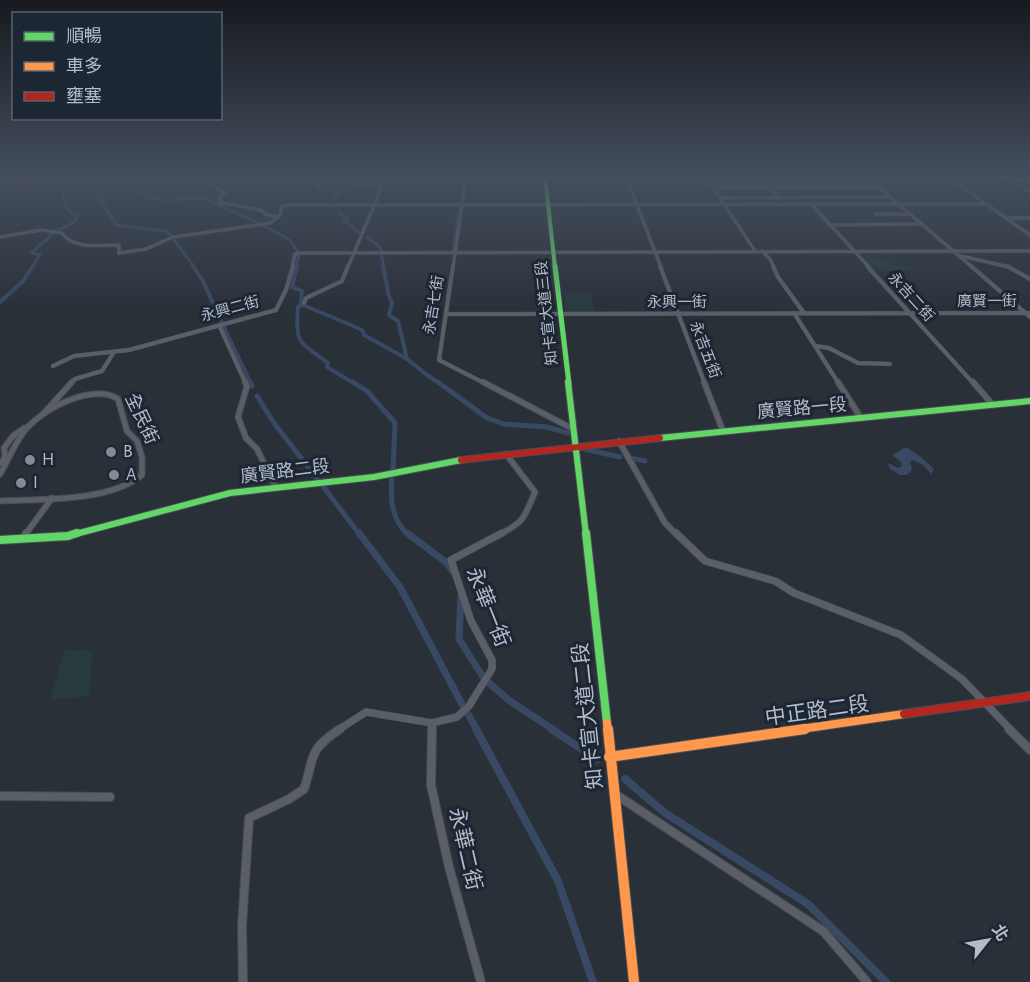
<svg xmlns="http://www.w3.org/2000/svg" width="1030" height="982" viewBox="0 0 1030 982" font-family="'Alegreya Sans','Noto Sans TC',sans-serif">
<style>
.green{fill:#273a3e}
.water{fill:#384963}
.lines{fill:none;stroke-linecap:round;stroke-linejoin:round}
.canal-far4{stroke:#384963;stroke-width:3}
.canal-far3{stroke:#384963;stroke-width:4}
.canal-far2{stroke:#384963;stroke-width:5}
.canal-far1{stroke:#384963;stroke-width:7}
.canal{stroke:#384963;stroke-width:8}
.street-far4-casing{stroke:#484c53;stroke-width:4}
.street-far3-casing{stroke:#484c53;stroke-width:4.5}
.street-far2-casing{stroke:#484c53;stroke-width:7}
.street-far1-casing{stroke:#484c53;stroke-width:8}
.street-casing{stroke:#484c53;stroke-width:10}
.fast-far3-casing{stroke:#484c53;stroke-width:4.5}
.fast-far2-casing{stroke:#484c53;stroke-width:6}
.fast-far1-casing{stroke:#484c53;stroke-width:8}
.fast-casing{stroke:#484c53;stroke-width:10}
.slow-far1-casing{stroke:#484c53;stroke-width:10}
.slow-casing{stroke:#484c53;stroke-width:12}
.jam-far2-casing{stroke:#484c53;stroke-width:4.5}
.jam-far1-casing{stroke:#484c53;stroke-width:8}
.jam-casing{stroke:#484c53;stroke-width:10}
.street-far4{stroke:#5a5e66;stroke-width:3}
.street-far3{stroke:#5a5e66;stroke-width:4}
.street-far2{stroke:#5a5e66;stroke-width:5}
.street-far1{stroke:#5a5e66;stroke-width:7}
.street{stroke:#5a5e66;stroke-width:8}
.fast-far3{stroke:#63d668;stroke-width:4}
.fast-far2{stroke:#63d668;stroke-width:5}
.fast-far1{stroke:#63d668;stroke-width:6}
.fast{stroke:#63d668;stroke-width:8}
.slow-far1{stroke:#ff974d;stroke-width:8}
.slow{stroke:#ff974d;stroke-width:10}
.jam-far2{stroke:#b3261e;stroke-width:4}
.jam-far1{stroke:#b3261e;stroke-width:6}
.jam{stroke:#b3261e;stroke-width:8}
.poi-dot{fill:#848b96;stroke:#1d2633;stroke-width:2}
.labels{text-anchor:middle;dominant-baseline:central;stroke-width:6;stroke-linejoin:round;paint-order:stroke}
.far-street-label{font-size:15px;fill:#b4bcc9;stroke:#1d2633}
.street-label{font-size:18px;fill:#b4bcc9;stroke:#1d2633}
.poi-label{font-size:18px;fill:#b4bcc9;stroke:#1d2633;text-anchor:start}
.near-street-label{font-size:21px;fill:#b4bcc9;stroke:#1d2633}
</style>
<rect width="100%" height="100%" fill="#2a3038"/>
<!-- green -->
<g class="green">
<path d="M584,177H622L633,203H586L582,187L586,185Z"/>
<path d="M856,253L921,271L872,270Z"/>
<path d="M565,293H590L595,314L565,313Z"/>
<path d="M71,648L72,651L93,650L89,696L50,700L64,650Z"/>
</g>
<!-- water -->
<path class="water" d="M906,447L921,457L934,469L931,474L923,465L913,460L910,462L912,470L907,475H900L890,469L888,463L898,468L902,466L901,462L892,455Z"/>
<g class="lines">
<!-- canal-far4 -->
<g class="canal-far4">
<path d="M88,177L97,194"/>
<path d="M125,177L142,196L162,200L203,198L260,224"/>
<path d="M44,179L61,185L65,205L71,213"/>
<path d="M98,195L116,225L166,231L172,237"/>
<path d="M332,205L346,177"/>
<path d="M339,213L348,218L344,220L361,234"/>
<path d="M260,224L290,240L298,252"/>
<path d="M57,231L74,222L78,216L74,214"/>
<path d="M367,237L380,247L381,252"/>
<path d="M173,238L194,267"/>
<path d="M453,251L460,206"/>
<path d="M381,253L384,267"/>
<path d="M32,267L40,255L31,253L55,232"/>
<path d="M296,267L299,255"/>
</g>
<!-- canal-far3 -->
<g class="canal-far3">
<path d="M193,266L203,281L222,323"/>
<path d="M297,266L292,287L302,291L301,303"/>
<path d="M383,266L388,291"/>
<path d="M388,293L392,303L389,315L398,321L407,359"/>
<path d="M0,302L23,281L33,266"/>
<path d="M303,304L298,307C295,345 299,341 328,363L327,367L355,384"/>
<path d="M303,305L358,328L363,331L364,335L407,359L421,370"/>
<path d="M223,325L251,384"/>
<path d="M423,372L440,384"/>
</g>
<!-- canal-far2 -->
<g class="canal-far2">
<path d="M250,382L252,386"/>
<path d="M353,382L367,391L395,423L393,470"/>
<path d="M438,382L487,418L504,424L547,427L568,433"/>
<path d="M257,396L272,420"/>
<path d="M274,423L318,480"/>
<path d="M584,449L620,457"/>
<path d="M630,458L645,461"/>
<path d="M392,475C390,497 391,521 409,535"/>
<path d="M322,485L360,535"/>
</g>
<!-- canal-far1 -->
<g class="canal-far1">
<path d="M359,533L400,587L464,708"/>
<path d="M407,533L447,563L453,572"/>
<path d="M461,597L459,639L483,677"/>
<path d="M488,682L510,701L554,730"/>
<path d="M468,714L477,730"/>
</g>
<!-- canal -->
<g class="canal">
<path d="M476,729L558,881L593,982"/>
<path d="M551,729L597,759"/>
<path d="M625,779L665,813L808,904L886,982"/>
</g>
<defs>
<g id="street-far4">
<path d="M201,177L204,182L225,193L220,197L219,202L261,210L267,215L278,217"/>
<path d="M626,177L661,267"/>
<path d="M706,177L755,251"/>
<path d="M707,177H867"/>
<path d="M762,177L779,199"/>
<path d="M867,177L972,267"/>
<path d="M948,177L1030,235"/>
<path d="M952,179L970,182"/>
<path d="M1010,179L1030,192"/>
<path d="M256,181L258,177"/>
<path d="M356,184H382"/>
<path d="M318,187L324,177"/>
<path d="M713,187H879"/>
<path d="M720,198L891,197"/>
<path d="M812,205L869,267"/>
<path d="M875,214H910"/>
<path d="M1008,218H1030"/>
<path d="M829,225L921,224"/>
<path d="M0,237L41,230L62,233C74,250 101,245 119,245V253L146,249L173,237L271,223L280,215L281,208L285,205L986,204"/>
<path d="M762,251L770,259L774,267"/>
<path d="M961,256L1009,267"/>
<path d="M292,267L295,254L300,253L1030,251"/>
<path d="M348,267L386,177"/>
<path d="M453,267L466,177"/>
</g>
<g id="street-far3">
<path d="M453,266L439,360L486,384"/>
<path d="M660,266L705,384"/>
<path d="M773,266L778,277L804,313"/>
<path d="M867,266L974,384"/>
<path d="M971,266L1030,317"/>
<path d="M1007,266L1030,279"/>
<path d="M304,303L306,298L342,281L348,266"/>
<path d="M794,313L839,384"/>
<path d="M446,314L1030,313"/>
<path d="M219,325L246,384"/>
<path d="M816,346L829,348L858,363L890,364"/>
<path d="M53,366L74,356L129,350L276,310L286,290L293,266"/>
<path d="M70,384L75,379L102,371L114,352"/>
</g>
<g id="street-far2">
<path d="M245,382L247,386L238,417L246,438L257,449L276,488"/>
<path d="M483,382L573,429"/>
<path d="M704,382L723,431"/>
<path d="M838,382L861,418"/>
<path d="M973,382L993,405"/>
<path d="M43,414L72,382"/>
<path d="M619,441L665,523L677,535"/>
<path d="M2,463L5,456L4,448L13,436L24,428"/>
<path d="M0,474C8,461 14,445 23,433C39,410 93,382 118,399L127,431L137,441L142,457V475C109,502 41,499 0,501"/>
<path d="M25,535L52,498"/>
<path d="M499,535C525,521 524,518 535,492L506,454"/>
</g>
<g id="street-far1">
<path d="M676,533L705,561L775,581L794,593L901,635L962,679L1011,730"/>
<path d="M23,538L26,533"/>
<path d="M338,730L366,712L432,723L457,717L469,706L492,669V660L471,621L451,560L502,533"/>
<path d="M432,730V723"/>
</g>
<g id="street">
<path d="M432,729L431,785L449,867L481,982"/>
<path d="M1009,729L1030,750"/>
<path d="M615,794L823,931L867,982"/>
<path d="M0,796L110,797"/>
<path d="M243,982L242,926L249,818L289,799L304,789C315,756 307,751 340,729"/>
</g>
<g id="fast-far3">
<path d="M545,177L555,267"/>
<path d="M998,177L1030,181"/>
</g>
<path id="fast-far2" d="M555,266L569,384"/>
<g id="fast-far1">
<path d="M568,382L586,535"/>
<path d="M660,438L1030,401"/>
<path d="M72,535L230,493L374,477L461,460"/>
</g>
<g id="fast">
<path d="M586,533L607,723"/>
<path d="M0,540L68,536L77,533"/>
</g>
<g id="slow-far1">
<path d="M607,723L608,730"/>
<path d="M794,730L904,714"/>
</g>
<g id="slow">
<path d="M608,729L634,982"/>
<path d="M609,757L805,729"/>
</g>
<path id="jam-far2" d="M4,177L32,181L41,179L40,177"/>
<path id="jam-far1" d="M461,460L660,438"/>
<path id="jam" d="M904,714L1030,696"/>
</defs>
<!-- street-far4 casing -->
<use href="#street-far4" class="street-far4-casing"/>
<!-- street-far3 casing -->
<use href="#street-far3" class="street-far3-casing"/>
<!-- street-far2 casing -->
<use href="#street-far2" class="street-far2-casing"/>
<!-- street-far1 casing -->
<use href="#street-far1" class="street-far1-casing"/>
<!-- street casing -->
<use href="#street" class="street-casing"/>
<!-- fast-far3 casing -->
<use href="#fast-far3" class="fast-far3-casing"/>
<!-- fast-far2 casing -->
<use href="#fast-far2" class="fast-far2-casing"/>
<!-- fast-far1 casing -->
<use href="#fast-far1" class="fast-far1-casing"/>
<!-- fast casing -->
<use href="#fast" class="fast-casing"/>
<!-- slow-far1 casing -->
<use href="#slow-far1" class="slow-far1-casing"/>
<!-- slow casing -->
<use href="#slow" class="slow-casing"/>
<!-- jam-far2 casing -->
<use href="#jam-far2" class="jam-far2-casing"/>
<!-- jam-far1 casing -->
<use href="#jam-far1" class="jam-far1-casing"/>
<!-- jam casing -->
<use href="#jam" class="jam-casing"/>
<!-- street-far4 -->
<use href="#street-far4" class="street-far4"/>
<!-- street-far3 -->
<use href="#street-far3" class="street-far3"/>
<!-- street-far2 -->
<use href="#street-far2" class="street-far2"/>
<!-- street-far1 -->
<use href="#street-far1" class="street-far1"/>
<!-- street -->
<use href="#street" class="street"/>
<!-- fast-far3 -->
<use href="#fast-far3" class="fast-far3"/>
<!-- fast-far2 -->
<use href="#fast-far2" class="fast-far2"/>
<!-- fast-far1 -->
<use href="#fast-far1" class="fast-far1"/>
<!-- fast -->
<use href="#fast" class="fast"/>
<!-- slow-far1 -->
<use href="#slow-far1" class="slow-far1"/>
<!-- slow -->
<use href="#slow" class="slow"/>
<!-- jam-far2 -->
<use href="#jam-far2" class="jam-far2"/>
<!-- jam-far1 -->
<use href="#jam-far1" class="jam-far1"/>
<!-- jam -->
<use href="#jam" class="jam"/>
</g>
<!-- sky -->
<linearGradient id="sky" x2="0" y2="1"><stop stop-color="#171a1f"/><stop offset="0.56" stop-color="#444e5e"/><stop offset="1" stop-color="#444e5e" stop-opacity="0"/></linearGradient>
<rect width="1030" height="314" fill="url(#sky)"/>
<!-- markers -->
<g class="poi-dot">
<circle cx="111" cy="452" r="6"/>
<circle cx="30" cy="460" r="6"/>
<circle cx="114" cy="475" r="6"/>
<circle cx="21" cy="483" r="6"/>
</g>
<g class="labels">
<!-- far-street labels -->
<g class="far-street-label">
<text transform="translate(911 297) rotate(48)">永吉二街</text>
<text x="987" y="301">廣賢一街</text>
<text x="677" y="302">永興一街</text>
<text transform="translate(434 305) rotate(-81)">永吉七街</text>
<text transform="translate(230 309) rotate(-15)">永興二街</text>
<text transform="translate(547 313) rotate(-96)">知卡宣大道三段</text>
<text transform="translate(705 350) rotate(69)">永吉五街</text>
</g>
<!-- street labels -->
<g class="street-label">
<text transform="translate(802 409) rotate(-5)">廣賢路一段</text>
<text transform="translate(141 419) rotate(65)">全民街</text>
<text transform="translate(285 472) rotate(-7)">廣賢路二段</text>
</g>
<!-- poi labels -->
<g class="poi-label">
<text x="123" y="452">B</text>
<text x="42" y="460">H</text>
<text x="126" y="475">A</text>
<text x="33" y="483">I</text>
</g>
<!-- near-street labels -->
<g class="near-street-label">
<text transform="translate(488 607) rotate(68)">永華一街</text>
<text transform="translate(817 711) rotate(-8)">中正路二段</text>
<text transform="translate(588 716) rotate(-96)">知卡宣大道二段</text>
<text transform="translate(465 849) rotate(77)">永華二街</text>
</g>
</g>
<!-- legend -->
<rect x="12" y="12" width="210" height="108" fill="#1d2633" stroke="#59626f" stroke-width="1.5"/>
<rect x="24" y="32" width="30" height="9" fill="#63d668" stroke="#59626f" stroke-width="1.5"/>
<text x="66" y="42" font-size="18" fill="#b4bcc9">順暢</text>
<rect x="24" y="62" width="30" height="9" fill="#ff974d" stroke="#59626f" stroke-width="1.5"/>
<text x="66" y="72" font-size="18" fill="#b4bcc9">車多</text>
<rect x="24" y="92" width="30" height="9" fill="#b3261e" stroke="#59626f" stroke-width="1.5"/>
<text x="66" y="102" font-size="18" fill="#b4bcc9">壅塞</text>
<!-- north arrow -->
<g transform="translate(988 940) rotate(59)" stroke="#1d2633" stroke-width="4.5" paint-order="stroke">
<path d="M0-4.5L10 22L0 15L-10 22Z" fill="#b4bcc9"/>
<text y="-9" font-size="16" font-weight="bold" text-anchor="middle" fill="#b4bcc9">北</text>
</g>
</svg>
